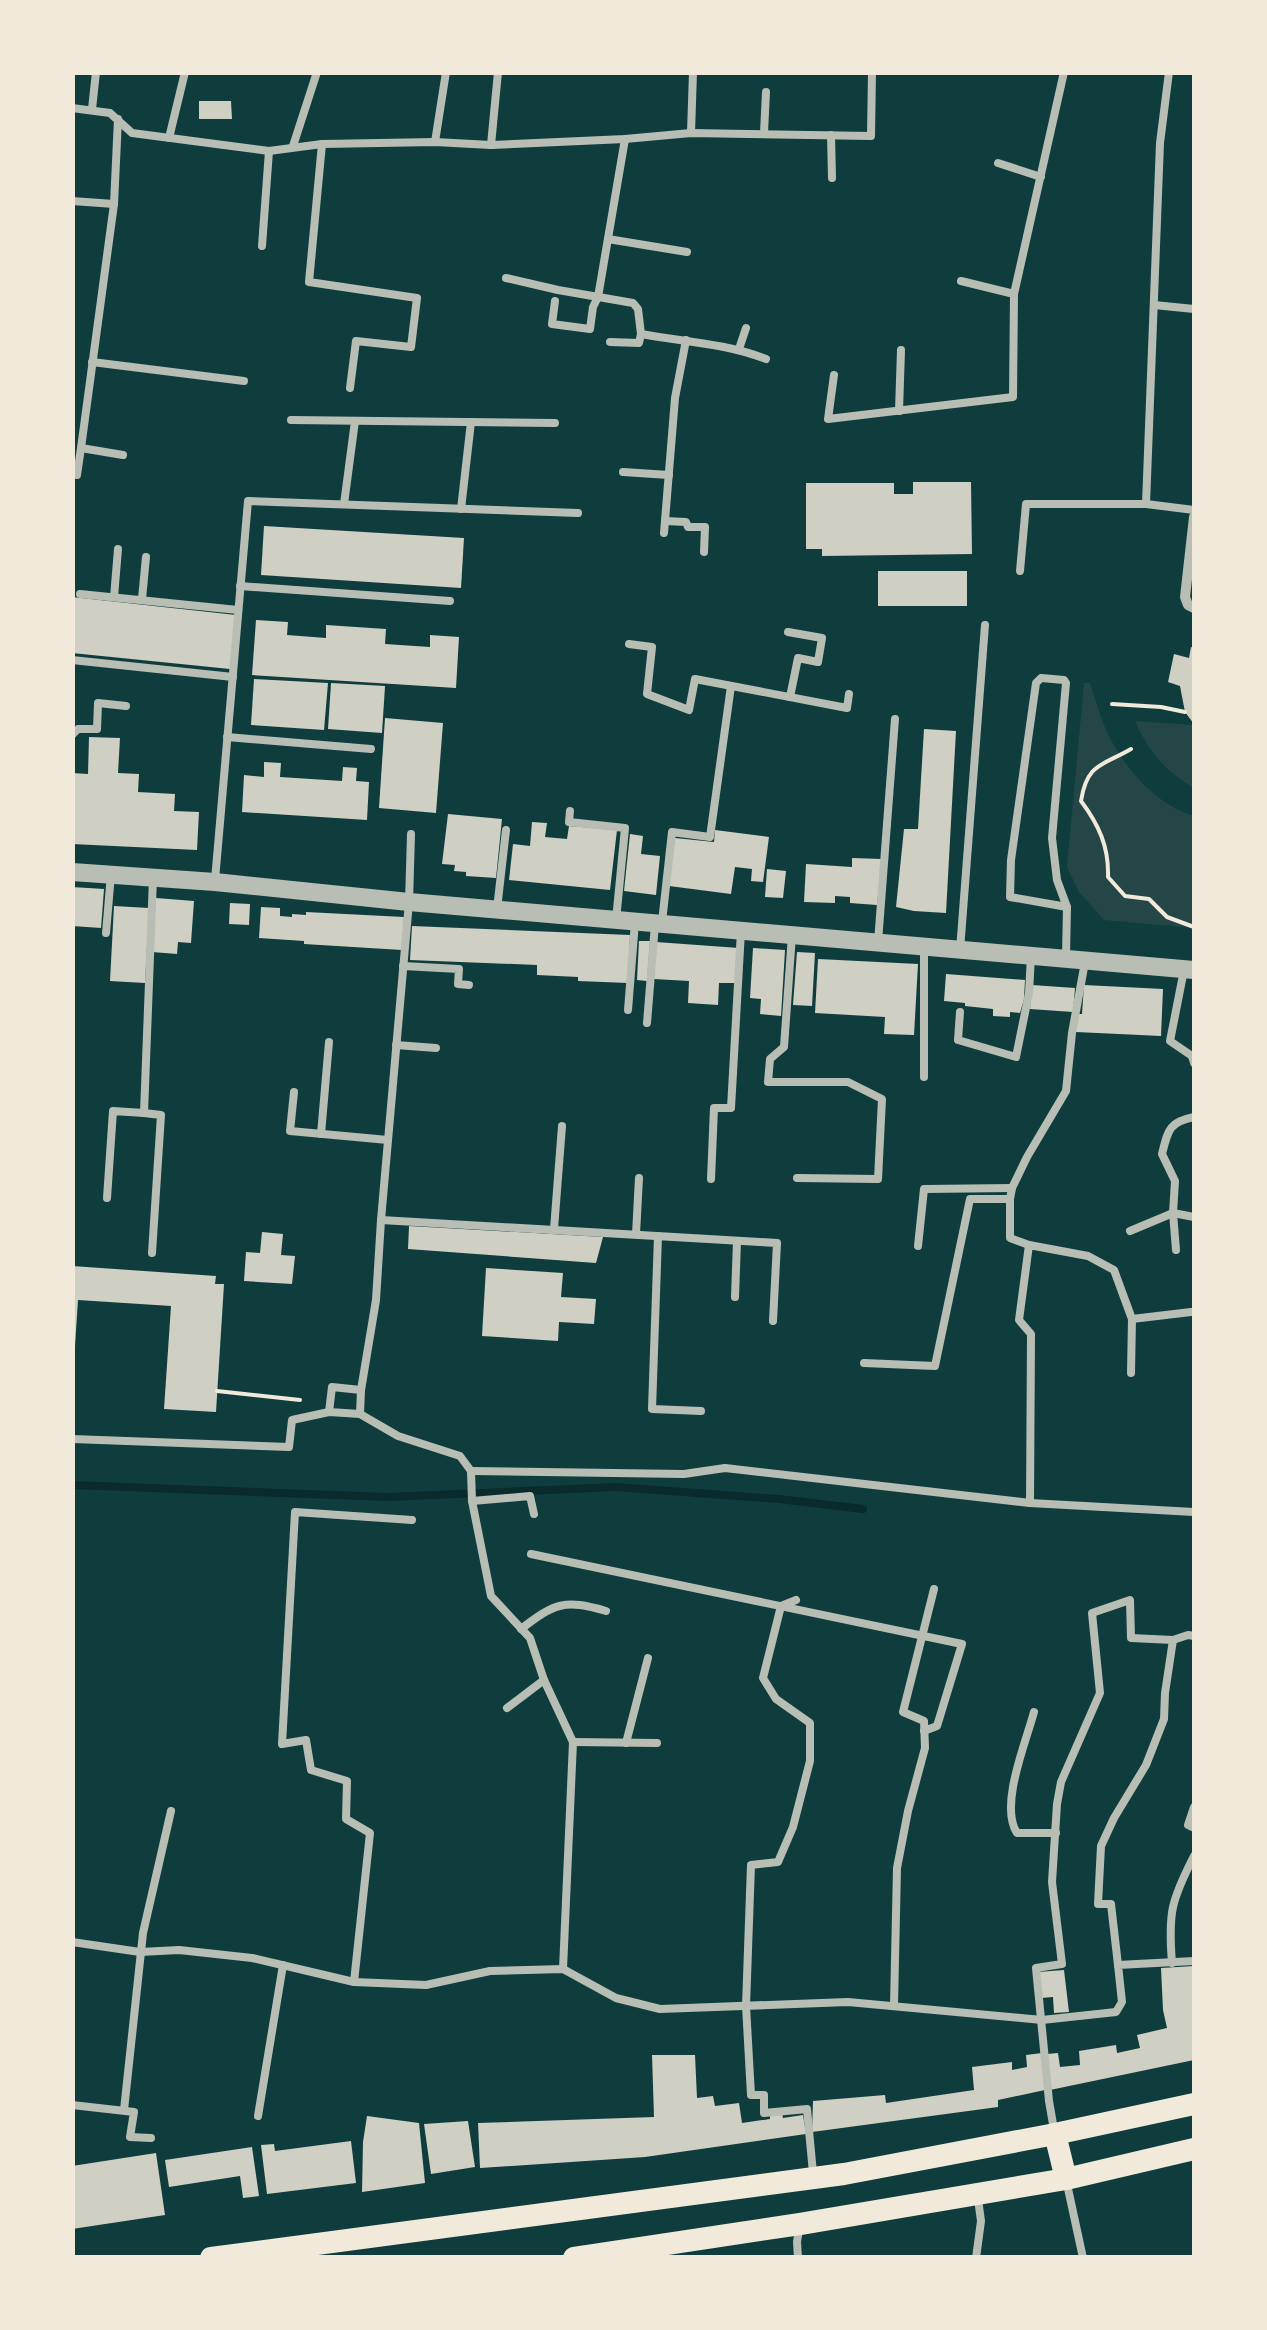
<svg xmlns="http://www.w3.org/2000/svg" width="1267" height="2330" viewBox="0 0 1267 2330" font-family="'Fira Sans Condensed',sans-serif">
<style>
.green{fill:#244646}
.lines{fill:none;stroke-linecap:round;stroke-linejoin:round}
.stream{stroke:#0a2a2b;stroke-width:8}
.building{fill:#cfcfc3}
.path{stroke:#f1e9da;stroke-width:4}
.service{stroke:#b8beb3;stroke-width:8}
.minor{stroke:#b8beb3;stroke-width:10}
.tertiary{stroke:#b8beb3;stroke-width:18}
.primary{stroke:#f1e9da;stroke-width:22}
</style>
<rect width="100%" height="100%" fill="#0f3d3e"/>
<!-- green -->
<g class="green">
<path d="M1084,683H1090C1096,701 1101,720 1109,736C1126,770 1157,805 1194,816V928L1104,920L1079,892L1067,867Z"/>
<path d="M1135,721L1194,725V788C1166,772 1148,751 1135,721Z"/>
</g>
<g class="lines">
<!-- stream -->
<path class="stream" d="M72,1485L388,1497L616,1487L779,1499L863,1509"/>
</g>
<!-- building -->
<g class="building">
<path d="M199,101H231L232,119H199Z"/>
<path d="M913,482H971L972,554L822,556V549H806V483H894V494H913Z"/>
<path d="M264,526L464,538L461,588L261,575Z"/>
<rect x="878" y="571" width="89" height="35"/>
<path d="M72,597L236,615L230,669L72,653Z"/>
<path d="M256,620L288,622L287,635L326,638V625L386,629L385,644L430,647V635L459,637L456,688L252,675Z"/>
<path d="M1191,647L1194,648V724L1185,712L1180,686L1168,682L1174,654L1189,658Z"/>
<path d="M254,679L328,683L324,730L251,725Z"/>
<path d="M331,683L385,686L382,733L328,729Z"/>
<path d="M385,718L443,723L436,813L379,808Z"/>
<path d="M924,729L956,731L946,913L914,911L896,907L904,829H918Z"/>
<path d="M89,737L120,738L118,773L139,774L138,792L175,794L174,811L199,812L197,850L72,844V773L88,774Z"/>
<path d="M264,762L281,763L280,777L342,781L343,767L357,768L356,781L369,782L367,820L242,812L244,775L264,777Z"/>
<path d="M448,814L502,819L496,878L466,876V872L454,871L455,865L442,864Z"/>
<path d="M532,822L547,823L545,837L567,839L569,826L617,830L610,890L509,880L513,844L530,846Z"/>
<path d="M715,830L769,837L763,882L751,881L752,869L735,867L731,894L669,886L675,838L714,842Z"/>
<path d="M630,834L643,836L641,854L660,856L656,895L624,891Z"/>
<path d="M852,858L882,859L877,905L850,903V897L835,896V903L804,902L806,864L852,867Z"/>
<path d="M767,869L786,871L783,898L765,897Z"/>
<path d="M72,887L104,889L101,928L72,926Z"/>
<path d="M156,898L194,901L191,943L178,942L177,954L152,952Z"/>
<path d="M230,903L250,904L249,925L229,924Z"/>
<path d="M114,906L149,908L145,983L110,981Z"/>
<path d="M261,907L280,908V916L292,917V914L306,915V912L404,917L402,950L304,944V941L259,938Z"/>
<path d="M412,926L630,935L628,983L578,981V977L537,975V965L410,960Z"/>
<path d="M639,941H650L647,981L637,980Z"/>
<path d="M656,942L739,948L737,983H719L718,1005L688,1003L689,981L654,979Z"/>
<path d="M753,948L785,950L781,1016L760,1014L761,999L750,998Z"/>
<path d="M797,952L815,953L812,1006L793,1005Z"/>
<path d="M818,959L918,964L914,1035L884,1034L885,1017L815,1013Z"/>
<path d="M946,974L1025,980L1024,999L1020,1013L1010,1012V1017L993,1016V1009L965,1006V1003L944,1001Z"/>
<path d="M1032,985L1075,988L1073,1012L1030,1009Z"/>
<path d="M1084,985L1163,989L1161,1036L1076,1032L1077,1014H1082Z"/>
<path d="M409,1226L603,1237L596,1263L408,1249Z"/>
<path d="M262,1232L283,1234L281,1255L295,1256L292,1284L244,1281L246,1252L260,1253Z"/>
<path d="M72,1266L216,1276L215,1284H224L216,1412L164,1409L171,1306L78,1300L75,1346H72Z"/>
<path d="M486,1268L563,1273L561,1297L596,1299L594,1324L559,1322L558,1341L482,1336Z"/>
<path d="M1194,1966V2060L1050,2090L1047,2054L1058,2053L1060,2067L1080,2065L1079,2051L1116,2045L1117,2053L1140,2048L1137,2035L1167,2028L1163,2010L1161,1968Z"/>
<path d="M1064,1970L1069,2012L1054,2013L1053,1997L1041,1998L1038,1972Z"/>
<path d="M1042,2053L1045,2090L998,2100V2107L812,2132L813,2101L885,2095L886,2103L974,2090L972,2067L1012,2062V2070L1027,2067L1026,2055Z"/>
<path d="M652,2055H695L697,2098L713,2096L715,2106L739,2103L742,2123L770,2119V2115L782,2113L783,2118L803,2115L806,2134L645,2157L480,2168L478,2123L654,2117Z"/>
<path d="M367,2116L419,2123L425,2183L362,2192L363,2142Z"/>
<path d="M468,2121L475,2167L431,2174L424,2124Z"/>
<path d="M351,2141L356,2183L267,2194L261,2145L274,2144L275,2151Z"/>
<path d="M252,2147L259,2196L243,2198L240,2176L169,2187L165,2160Z"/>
<path d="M156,2153L165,2215L72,2229V2166Z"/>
</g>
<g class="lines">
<!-- path -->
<g class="path">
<path d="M1112,704L1161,707L1185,712"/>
<path d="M1131,749C1102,766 1087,763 1081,801C1099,825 1109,847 1108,877L1125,896L1149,899L1167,917L1194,927"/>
<path d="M217,1391L300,1400"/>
</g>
<!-- service -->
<g class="service">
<path d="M72,108L110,113L132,133L269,151L322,144L435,142L491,145L625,139L691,133L871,136L872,72"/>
<path d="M92,109L96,72"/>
<path d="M691,133L693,72"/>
<path d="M764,133L766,92"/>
<path d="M831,135L832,178"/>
<path d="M169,138L185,72"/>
<path d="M435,142L446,72"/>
<path d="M322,144L309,282L417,298L411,347L356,341L350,388"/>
<path d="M491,145L498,72"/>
<path d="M293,146L317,72"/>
<path d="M998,163L1041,177"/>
<path d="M72,201L114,204"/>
<path d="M608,239L687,252"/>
<path d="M262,246L269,151"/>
<path d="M506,278L558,290L633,303L638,309L641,334C685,342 724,343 766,359"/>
<path d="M961,281L1014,294"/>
<path d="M555,301L552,324L590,329L593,307L598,297L625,139"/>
<path d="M1154,305L1194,309"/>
<path d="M610,342L639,343L641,334"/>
<path d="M739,349L746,328"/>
<path d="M92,362L244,381"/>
<path d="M834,375L828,419L1013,397L1014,294L1064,72"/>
<path d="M899,411L901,350"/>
<path d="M291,420L555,423"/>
<path d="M81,448L123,455"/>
<path d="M623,472L669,475"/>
<path d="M72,474L77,475L81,448L114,204L118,119"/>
<path d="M344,504L355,421"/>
<path d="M1146,504L1160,143L1169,72"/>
<path d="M461,509L471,422"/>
<path d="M665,521L686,522L688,527H705L704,552"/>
<path d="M664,533L675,398L686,340"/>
<path d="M1020,571L1026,504H1146L1194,510"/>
<path d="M240,586L450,601"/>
<path d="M80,594L238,610"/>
<path d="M114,597L118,549"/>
<path d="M142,599L146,557"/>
<path d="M788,632L822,638L818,662L798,658L790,697"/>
<path d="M629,644L652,647L647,694L689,710L695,679L847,708L849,694"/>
<path d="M72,660L233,677"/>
<path d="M72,735L78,729H97L98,703L126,706"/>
<path d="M227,737L371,749"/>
<path d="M570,811L569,822L625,828L616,920"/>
<path d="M411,834L409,902L381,1220L376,1300L361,1390L360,1414L398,1436L460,1456L471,1471"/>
<path d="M215,880L248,501L578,513"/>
<path d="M497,909L506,830"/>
<path d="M662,922L672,832L710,837L731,686"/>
<path d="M106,933L111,874"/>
<path d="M792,935L784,1047L770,1059L768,1082H848L882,1099L878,1179L797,1178"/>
<path d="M878,942L895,719"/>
<path d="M924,946V1077"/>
<path d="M960,950L985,625"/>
<path d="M1066,956L1067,907L1057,880L1052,838L1066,683L1064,680L1041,678L1036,683L1011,860L1010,897L1067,907"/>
<path d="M403,966L459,969L458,984L469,985"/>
<path d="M1184,970L1170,1041L1192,1056L1194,1063"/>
<path d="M628,1010L635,922"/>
<path d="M960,1012L958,1040L1016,1057L1029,993L1031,956"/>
<path d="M647,1023L655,924"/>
<path d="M396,1045L436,1048"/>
<path d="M294,1092L290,1131L388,1140"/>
<path d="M321,1134L329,1042"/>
<path d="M711,1179L714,1108H731L741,931"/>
<path d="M107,1198L113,1111L144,1113"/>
<path d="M1010,1199V1238L1029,1245"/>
<path d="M381,1220L777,1243L773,1321"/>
<path d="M554,1229L562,1126"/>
<path d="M1130,1231L1173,1213L1175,1181L1162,1154C1168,1130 1169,1122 1194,1117"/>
<path d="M636,1234L639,1178"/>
<path d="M658,1236L652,1409L701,1411"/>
<path d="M918,1246L924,1189L1012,1188"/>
<path d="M1176,1250L1173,1213L1194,1217"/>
<path d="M152,1253L161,1115L144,1113L153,878"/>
<path d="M735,1297L737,1241"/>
<path d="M1132,1319L1191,1312"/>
<path d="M864,1363L935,1366L970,1199H1010L1012,1188L1027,1157L1066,1091L1072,1033L1085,962"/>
<path d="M329,1412L332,1387L361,1390"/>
<path d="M72,1439L289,1447L292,1420L329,1412L360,1414"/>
<path d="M471,1471L684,1474L725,1468L1030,1503L1194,1512"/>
<path d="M471,1471L472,1501L491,1596L530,1638L544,1680L573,1742L563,1969"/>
<path d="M472,1501L530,1496L534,1514"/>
<path d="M1030,1503L1031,1334L1019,1320L1029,1245L1088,1256L1114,1270L1132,1319L1131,1373"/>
<path d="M531,1554L962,1644L937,1726L924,1731"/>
<path d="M796,1600L781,1606L763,1678L776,1699L810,1723V1761L793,1827L778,1862L751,1865L746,2006L751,2095H764V2113L807,2109L813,2173"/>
<path d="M521,1629C555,1603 564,1599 606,1611"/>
<path d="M507,1708L544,1680"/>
<path d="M1034,1712C1026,1742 999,1806 1017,1833H1056"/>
<path d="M573,1742L657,1743"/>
<path d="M626,1743L648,1658"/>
<path d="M1194,1807L1188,1825L1194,1828"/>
<path d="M72,1942L140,1952L179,1950L252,1958L354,1982L426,1985L490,1971L563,1969L616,1998L660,2009L848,2002L1042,2020L1116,2012L1122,2002L1118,1965L1194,1961"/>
<path d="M1172,1963C1168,1913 1171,1901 1194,1856"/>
<path d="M1118,1965L1111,1904H1098L1101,1846L1114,1818L1146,1765L1164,1719L1165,1693L1173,1640"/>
<path d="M354,1982L370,1833L346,1819L347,1781L311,1770L306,1740L282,1744L295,1512L412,1520"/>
<path d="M894,2005L897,1868L908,1811L925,1748L924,1721L903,1712L934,1589"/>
<path d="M72,2105L134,2112L130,2137L151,2138"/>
<path d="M124,2110L143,1933L171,1811"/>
<path d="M258,2116L283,1965"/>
<path d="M1054,2130L1049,2101L1036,1968L1062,1964L1052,1882L1057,1804L1061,1782L1100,1693L1092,1613L1130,1600L1131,1638L1173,1640L1188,1635L1194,1636"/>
<path d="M1067,2184L1083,2258"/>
<path d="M798,2258L797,2242L799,2229"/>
<path d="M976,2258L981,2221L978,2199"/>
</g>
<!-- minor -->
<path class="minor" d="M1194,517L1185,597L1188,605L1194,608"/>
<!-- tertiary -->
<path class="tertiary" d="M72,872L215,882L409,902L1194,970"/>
<!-- primary -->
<g class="primary">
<path d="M1055,2134L1066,2179"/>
<path d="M211,2258L844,2174L1055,2134L1194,2104"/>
<path d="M574,2258L800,2224L1066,2179L1194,2149"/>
</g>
</g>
<!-- border -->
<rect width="1267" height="2330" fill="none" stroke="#f1e9da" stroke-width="150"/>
</svg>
